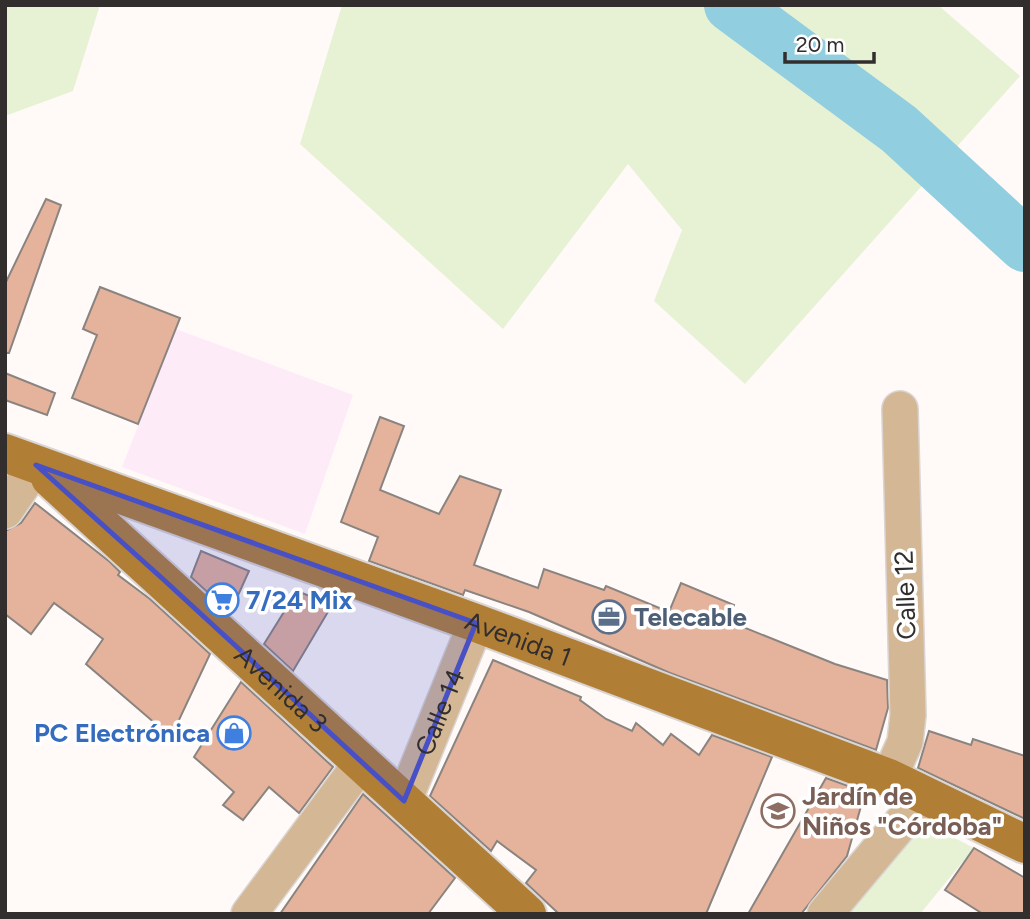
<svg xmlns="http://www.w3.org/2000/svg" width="1030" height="919" viewBox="0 0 1030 919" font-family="Figtree,sans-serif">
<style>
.medical{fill:#fdecf7}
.green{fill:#e7f2d4}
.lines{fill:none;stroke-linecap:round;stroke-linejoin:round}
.river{stroke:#91cee0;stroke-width:54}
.building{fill:#e5b39b;stroke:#8a8481;stroke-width:2}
.minor-casing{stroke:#dad5d3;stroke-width:38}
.major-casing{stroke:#dad5d3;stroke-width:42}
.minor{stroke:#d4b895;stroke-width:35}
.major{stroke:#b17e35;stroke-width:38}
.marked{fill:#4850c6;fill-opacity:0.2;stroke:#4850c6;stroke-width:5;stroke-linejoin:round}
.labels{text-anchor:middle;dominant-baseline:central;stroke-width:7;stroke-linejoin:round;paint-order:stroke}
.street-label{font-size:26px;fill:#312e2d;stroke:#fff}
.shop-label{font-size:26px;font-weight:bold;fill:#366cbe;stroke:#fff;text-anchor:start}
.service-label{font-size:26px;font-weight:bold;fill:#4e5e75;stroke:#fff;text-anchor:start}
.education-label{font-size:26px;font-weight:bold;fill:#785e54;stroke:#fff;text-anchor:start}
</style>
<rect width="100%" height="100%" fill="#fffaf8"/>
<!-- medical -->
<path class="medical" d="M176,329L353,395L305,534L122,467Z"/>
<!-- green -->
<g class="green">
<path d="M5,5H100L73,91L5,116Z"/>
<path d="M342,5H938L1020,76L745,384L654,301L682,230L628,164L503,329L300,144Z"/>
<path d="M924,822L974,848L920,914H846Z"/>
</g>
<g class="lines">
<!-- river -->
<path class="river" d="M731,5L899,129L1025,245"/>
</g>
<!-- building -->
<g class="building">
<path d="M46,199L61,205L9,353H5V284Z"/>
<path d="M100,287L180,318L138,424L72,398L97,335L83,329Z"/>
<path d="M5,373L55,393L47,415L5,400Z"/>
<path d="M380,417L404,426L380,490L439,514L460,476L501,490L474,565L538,588L544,569L604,590L606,586L669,612L681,583L734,605L728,621L835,664L887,680L888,708L876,750L670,673L529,612L465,590L463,595L369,561L378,537L341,522Z"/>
<path d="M35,503L110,562L120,572L118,575L150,599L210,654L171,737L86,664L103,639L54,603L31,634L5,614V531L21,523Z"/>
<path d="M201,551L249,571L230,613L191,577Z"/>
<path d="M297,591L332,605L293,671L264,644Z"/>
<path d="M493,660L581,697L580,700L606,719L632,731L636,723L663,745L671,734L699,755L712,735L772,757L706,914H559L526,883L536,870L497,841L491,851L430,796Z"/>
<path d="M241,682L333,767L299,813L269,787L243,820L223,805L234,792L194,757Z"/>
<path d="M929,731L971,745L973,739L1025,756V819L918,768Z"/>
<path d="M826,778L865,792L847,856L801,914H748Z"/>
<path d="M363,794L455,878L428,914H280Z"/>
<path d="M974,848L1025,878V914H983L945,890Z"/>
</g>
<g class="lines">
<defs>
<g id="minor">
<path d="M5,511L36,465"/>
<path d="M889,778L905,742L908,715L900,409"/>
<path id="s1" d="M404,801L476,623"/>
<path d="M249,914L362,762"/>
<path d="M825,914L924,796"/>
</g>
<g id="major">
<path id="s2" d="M5,453L476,623L889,778L1025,844"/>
<path id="s3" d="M50,478L527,914"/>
</g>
</defs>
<!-- minor casing -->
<use href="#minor" class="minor-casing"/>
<!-- major casing -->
<use href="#major" class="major-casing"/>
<!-- minor -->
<use href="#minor" class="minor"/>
<!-- major -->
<use href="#major" class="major"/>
</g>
<!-- marked area -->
<path class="marked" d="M36,465L476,623L404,801L164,580Z"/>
<!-- icons -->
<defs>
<symbol id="supermarket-ring" viewBox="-11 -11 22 22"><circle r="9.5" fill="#fff" stroke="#3f7fe0" stroke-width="1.5"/><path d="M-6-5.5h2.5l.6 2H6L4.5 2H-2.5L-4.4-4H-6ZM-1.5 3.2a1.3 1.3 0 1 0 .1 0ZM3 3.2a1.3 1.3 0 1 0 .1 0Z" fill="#3f7fe0"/></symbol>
<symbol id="office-ring" viewBox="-11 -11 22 22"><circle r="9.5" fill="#fff" stroke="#5c6f8a" stroke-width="1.5"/><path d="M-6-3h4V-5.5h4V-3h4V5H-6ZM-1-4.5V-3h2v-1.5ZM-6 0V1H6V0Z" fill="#5c6f8a"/></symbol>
<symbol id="shop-ring" viewBox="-11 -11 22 22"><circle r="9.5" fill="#fff" stroke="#3f7fe0" stroke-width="1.5"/><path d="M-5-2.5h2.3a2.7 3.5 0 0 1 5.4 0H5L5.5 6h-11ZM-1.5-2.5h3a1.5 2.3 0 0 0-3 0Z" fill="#3f7fe0"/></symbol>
<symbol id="school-ring" viewBox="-11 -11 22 22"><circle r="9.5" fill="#fff" stroke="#8d6e63" stroke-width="1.5"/><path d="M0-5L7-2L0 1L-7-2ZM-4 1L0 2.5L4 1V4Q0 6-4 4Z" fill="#8d6e63"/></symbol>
</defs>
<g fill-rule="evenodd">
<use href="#supermarket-ring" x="203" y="581" width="38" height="38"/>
<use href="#office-ring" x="590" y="598" width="38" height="38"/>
<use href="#shop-ring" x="215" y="714" width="38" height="38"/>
<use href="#school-ring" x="759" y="792" width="38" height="38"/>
</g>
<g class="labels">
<!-- street labels -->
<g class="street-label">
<text transform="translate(905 595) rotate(-92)">Calle 12</text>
<text stroke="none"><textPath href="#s2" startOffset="546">Avenida 1</textPath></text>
<text stroke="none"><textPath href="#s3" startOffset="313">Avenida 3</textPath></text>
<text stroke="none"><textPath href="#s1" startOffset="96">Calle 14</textPath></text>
</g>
<!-- shop labels -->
<g class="shop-label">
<text x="246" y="600">7/24 Mix</text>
<text x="210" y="733" text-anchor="end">PC Electrónica</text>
</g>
<!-- service labels -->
<g class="service-label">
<text x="634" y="617">Telecable</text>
</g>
<!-- education labels -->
<g class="education-label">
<text x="802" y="796">Jardín de<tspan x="802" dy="30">Niños "Córdoba"</tspan></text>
</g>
</g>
<!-- border -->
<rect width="1030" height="919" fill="none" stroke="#312e2d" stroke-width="14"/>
<!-- scale -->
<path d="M785 52v10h89v-10" fill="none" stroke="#312e2d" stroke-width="3.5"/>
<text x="796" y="52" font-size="21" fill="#312e2d" stroke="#ffffff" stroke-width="5" paint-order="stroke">20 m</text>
</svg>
